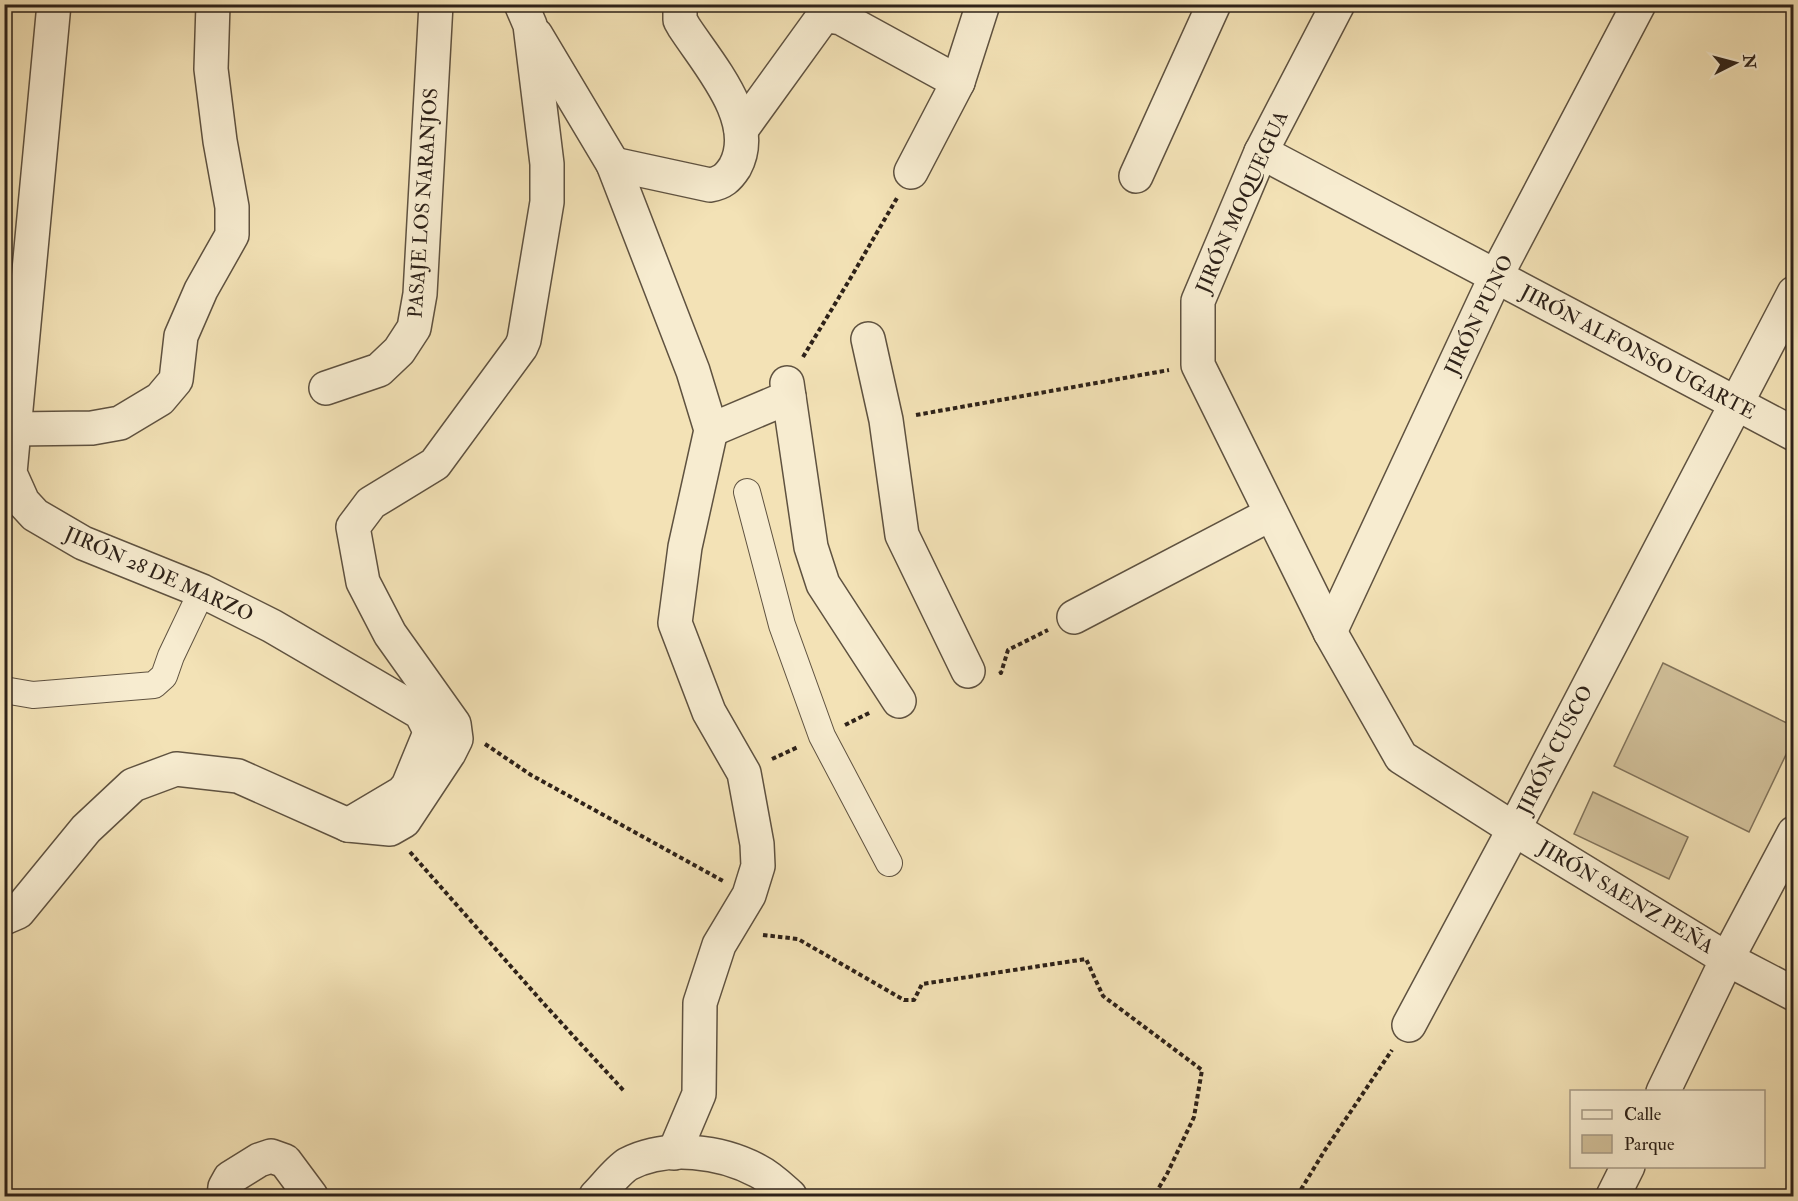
<svg xmlns="http://www.w3.org/2000/svg" width="1798" height="1201" viewBox="0 0 1798 1201" font-family="'IM FELL Double Pica',serif">
<style>
.green{fill:#d2c19b;stroke:#80725a;stroke-width:1.5}
.lines{fill:none;stroke-linecap:round;stroke-linejoin:round}
.pedestrian-casing{stroke:#5f5240;stroke-width:28}
.minor-casing{stroke:#5f5240;stroke-width:36}
.path{stroke:#2e2219;stroke-width:4;stroke-dasharray:4.5 3;stroke-linecap:butt}
.pedestrian{stroke:#f7ecd0;stroke-width:26}
.minor{stroke:#f7ecd0;stroke-width:33}
.labels{text-anchor:middle;dominant-baseline:central;stroke-width:4.5;stroke-linejoin:round;paint-order:stroke}
.street-label{font-size:20px;fill:#2e2219;stroke:#f7ecd0}
</style>
<rect width="100%" height="100%" fill="#f3e2b6"/>
<filter id="stains"><feTurbulence type="fractalNoise" baseFrequency=".00333" numOctaves="4"/><feColorMatrix values="0 0 0 0 .2 0 0 0 0 .09 0 0 0 0 .02 0 0 0 .5 -.17"/></filter>
<radialGradient id="worn" r=".72"><stop offset=".6" stop-color="#630" stop-opacity="0"/><stop offset="1" stop-color="#630" stop-opacity=".3"/></radialGradient>
<!-- green -->
<g class="green">
<path d="M1663,663L1793,726V740L1749,832L1614,766Z"/>
<path d="M1593,792L1688,837L1669,879L1574,834Z"/>
</g>
<g class="lines">
<defs>
<g id="pedestrian">
<path d="M747,492L782,625L822,736L889,863"/>
<path d="M4,690L33,695L154,685L164,676L171,656L202,591"/>
</g>
<g id="minor">
<path d="M54,4L10,473L23,502L35,515L83,543L202,591L272,626L421,713L428,727L429,735L408,786L402,793L348,825"/>
<path d="M1338,4L1261,152L1198,301V365L1330,632L1401,757L1514,829L1727,959L1794,994"/>
<path d="M536,35L613,164L693,371L711,430L685,547L675,623L709,712L744,773L757,844L758,866L749,895L719,945L700,1003L699,1094L674,1153"/>
<path d="M741,130L822,18L829,16L841,18L958,82"/>
<path d="M1261,152L1794,434"/>
<path d="M613,164L710,185C722,183 728,178 735,167C760,121 708,64 684,27L680,20V4"/>
<path d="M911,172L958,82L983,4"/>
<path d="M1136,176L1214,4"/>
<path d="M868,339L886,420L902,535L968,671"/>
<path d="M787,383L811,547L823,584L899,701"/>
<path d="M326,388L379,370L399,351L414,328L420,294L436,4"/>
<path d="M15,429L92,428L120,423L160,399L176,380L181,336L201,290L232,235V207L220,141L211,69L213,4"/>
<path d="M711,430L789,397"/>
<path d="M1074,617L1271,514"/>
<path d="M1330,632L1496,276L1639,4"/>
<path d="M4,918L18,912L86,829L133,785L176,769L238,776L348,825L390,829L404,821L449,753L456,739L454,724L390,634L363,582L353,527L371,503L435,464L521,347L524,340L547,202V164L530,25L521,4"/>
<path d="M1409,1025L1514,829L1794,293"/>
<path d="M1663,1092L1727,959L1794,833"/>
<path d="M224,1196L225,1187L230,1178L259,1160L271,1156L285,1161L311,1196"/>
<path d="M596,1196C605,1187 618,1170 628,1164C667,1144 721,1151 758,1171C770,1177 780,1187 790,1196"/>
<path d="M1613,1196L1628,1166"/>
</g>
</defs>
<!-- pedestrian casing -->
<use href="#pedestrian" class="pedestrian-casing"/>
<!-- minor casing -->
<use href="#minor" class="minor-casing"/>
<!-- path -->
<g class="path">
<path d="M803,357L850,279L897,198"/>
<path d="M916,415L1169,370"/>
<path d="M1000,671L1001,673L1008,650L1048,630"/>
<path d="M845,725L871,712"/>
<path d="M485,744L531,775L723,881"/>
<path d="M772,759L798,747"/>
<path d="M410,852L545,1005L624,1091"/>
<path d="M763,935L798,939L904,1000H914L922,984L1086,959L1103,996L1202,1070L1194,1117L1167,1174L1154,1196"/>
<path d="M1297,1196L1325,1150L1392,1050"/>
</g>
<!-- pedestrian -->
<use href="#pedestrian" class="pedestrian"/>
<!-- minor -->
<use href="#minor" class="minor"/>
</g>
<g class="labels">
<!-- street labels -->
<g class="street-label">
<text transform="translate(1242 202) rotate(-66)">JIRÓN MOQUEGUA</text>
<text transform="translate(423 203) rotate(-86)">PASAJE LOS NARANJOS</text>
<text transform="translate(1479 315) rotate(-64)">JIRÓN PUNO</text>
<text transform="translate(1638 352) rotate(28)">JIRÓN ALFONSO UGARTE</text>
<text transform="translate(159 574) rotate(24)">JIRÓN 28 DE MARZO</text>
<text transform="translate(1555 750) rotate(-63)">JIRÓN CUSCO</text>
<text transform="translate(1626 897) rotate(31)">JIRÓN SAENZ PEÑA</text>
</g>
</g>
<!-- margin -->
<rect width="1798" height="1201" fill="none" stroke="#f3e2b6" stroke-width="24"/>
<rect x="6" y="6" width="1786" height="1189" fill="none" stroke="#2e2219" stroke-width="3"/>
<rect x="12" y="12" width="1774" height="1177" fill="none" stroke="#2e2219" stroke-width="1.5"/>
<!-- legend -->
<rect x="1570" y="1090" width="195" height="78" fill="#f7ecd0" stroke="#a79b87" stroke-width="1.5"/>
<rect x="1582" y="1110" width="30" height="9" fill="#f7ecd0" stroke="#a79b87" stroke-width="1.5"/>
<text x="1624" y="1120" font-size="18" fill="#2e2219">Calle</text>
<rect x="1582" y="1135" width="30" height="18" fill="#d2c19b" stroke="#a79b87" stroke-width="1.5"/>
<text x="1624" y="1150" font-size="18" fill="#2e2219">Parque</text>
<!-- north arrow -->
<g transform="translate(1735 63) rotate(84)" stroke="#f7ecd0" stroke-width="4.5" paint-order="stroke">
<path d="M0-4.5L10 22L0 15L-10 22Z" fill="#2e2219"/>
<text y="-9" font-size="16" font-weight="bold" text-anchor="middle" fill="#2e2219">N</text>
</g>
<rect width="100%" height="100%" filter="url(#stains)"/>
<rect width="100%" height="100%" fill="url(#worn)"/>
</svg>
